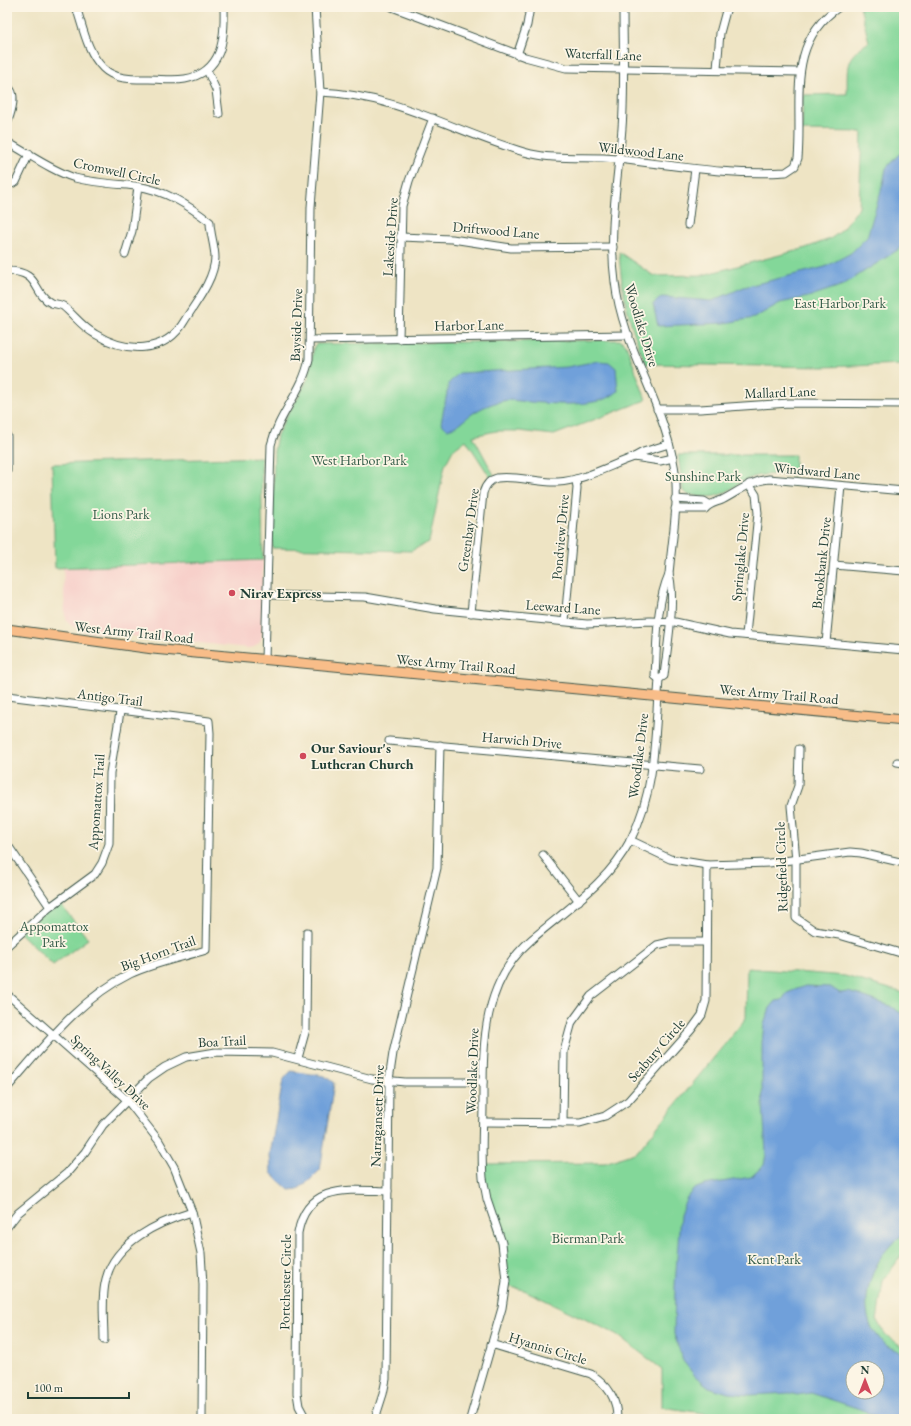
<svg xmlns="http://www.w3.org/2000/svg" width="911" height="1426" viewBox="0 0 911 1426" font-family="'EB Garamond',serif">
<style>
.built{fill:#f7d0ca}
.green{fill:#83d799;stroke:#518a66;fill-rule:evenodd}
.water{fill:#70a0da;stroke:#486e87;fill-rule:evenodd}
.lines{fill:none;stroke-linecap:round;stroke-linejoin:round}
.minor-casing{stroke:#3e564a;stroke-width:9}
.major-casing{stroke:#3e564a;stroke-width:11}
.minor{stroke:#fff;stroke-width:7}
.major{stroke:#f8bd89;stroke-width:9}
.poi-dot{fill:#d1495b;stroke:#fcf5e5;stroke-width:1.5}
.labels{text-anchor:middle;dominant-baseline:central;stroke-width:3.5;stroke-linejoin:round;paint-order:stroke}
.street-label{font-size:14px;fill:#1f3d34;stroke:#fcf5e5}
.park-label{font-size:14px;fill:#335c48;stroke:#fcf5e5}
.poi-label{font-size:14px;font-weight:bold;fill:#1f3d34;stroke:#fcf5e5;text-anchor:start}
</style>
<rect width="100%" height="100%" fill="#fcf5e5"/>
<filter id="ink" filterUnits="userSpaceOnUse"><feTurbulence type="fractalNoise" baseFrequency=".025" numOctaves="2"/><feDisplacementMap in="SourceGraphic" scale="8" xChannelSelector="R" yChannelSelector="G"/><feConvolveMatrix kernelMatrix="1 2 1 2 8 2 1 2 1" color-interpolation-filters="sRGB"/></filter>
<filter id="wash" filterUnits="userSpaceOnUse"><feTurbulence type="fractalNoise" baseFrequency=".012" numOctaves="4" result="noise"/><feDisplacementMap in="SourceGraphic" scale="16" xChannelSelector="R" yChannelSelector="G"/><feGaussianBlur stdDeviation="0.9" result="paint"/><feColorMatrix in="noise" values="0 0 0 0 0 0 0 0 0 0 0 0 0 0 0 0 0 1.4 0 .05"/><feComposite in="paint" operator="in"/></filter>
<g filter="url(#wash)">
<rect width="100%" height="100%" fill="#eee4c4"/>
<!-- built -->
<path class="built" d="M263,560L262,636L260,642L254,647L248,648L83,631L72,626L67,621L65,615L63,568Z"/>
<!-- green -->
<g class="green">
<path d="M860,7H904V364L824,367L646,364C630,328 621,291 619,252L654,276L703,275L803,249L830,239L840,232L859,208L862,132L802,131L803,95L847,94C848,66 843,58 869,42Z"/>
<path d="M620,340L626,344L646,400L554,435L519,431H496L473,436L494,475L490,477L466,440L453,450L445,465L429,542L411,551L272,548L274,451L277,435L286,417L298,398L309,376L314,346L317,344Z"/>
<path d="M678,455H795V476C782,475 770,473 757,476C731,483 727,501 697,496C691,495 687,495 683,491Z"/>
<path d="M261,457L263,560L55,568L52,464Z"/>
<path d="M58,901L88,939L53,965L20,933Z"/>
<path d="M747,968L845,976L904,993V1252L883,1281L877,1321L886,1335L904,1348V1419H743L662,1407V1369L616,1334L524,1290L506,1286V1268L487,1199L482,1164L605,1163L637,1152L746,1018ZM853,1368H877V1392H853Z"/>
</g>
<!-- water -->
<g class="water">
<path d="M899,154H904V246L843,285L808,297L780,303L754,318L725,323L658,326L653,304L662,297L712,301L744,287L825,267L851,253L867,237L883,184L886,168Z"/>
<path d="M598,361L609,362L616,368L618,391C597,412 536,402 508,400C495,402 482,407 472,414C463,420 458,427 447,429L441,423L449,383L459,373L567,367Z"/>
<path d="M805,986L830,987L840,993L848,992L862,996L890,1006L904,1015V1234C877,1251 859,1293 870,1324C872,1330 879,1337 882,1342C888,1348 897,1350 904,1354V1419H879L863,1410L811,1393L797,1395L790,1393L750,1395L728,1393L709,1387L695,1376L683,1361L674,1334L675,1286L680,1215L687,1197L694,1189L704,1185L751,1177L764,1165L766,1154L762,1087V1042L764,1024L770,1008L776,1001L782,1000L787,993ZM853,1368H877V1392H853Z"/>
<path d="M291,1071L325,1076L334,1083L320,1170L310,1180L298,1189L289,1190L271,1173L270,1154L283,1080Z"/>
</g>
</g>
<g filter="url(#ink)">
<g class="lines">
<defs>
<g id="minor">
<path d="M76,7C83,27 87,52 103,68C115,80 133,79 149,79C160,79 173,81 185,79C223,72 225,38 224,7"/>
<path d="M392,7L525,57L566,68L800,72"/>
<path d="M623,7C623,47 625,88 622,128C618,180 608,230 615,282C622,344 661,399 673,460C681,496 672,537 669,574C656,603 657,644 655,676L659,679"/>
<path d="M517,55L527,25L530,7"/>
<path d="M717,69L720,33L727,7"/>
<path d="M207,70L216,90L219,114"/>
<path d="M7,87C19,93 10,115 7,124"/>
<path d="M320,92C398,95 452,131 524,152C555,161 586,156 617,159C673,165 729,176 786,172L795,166L798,158C803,102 785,43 839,7"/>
<path d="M7,142C29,154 52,171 75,178C95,183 116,184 136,186C165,190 188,205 210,222C210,234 215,246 215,258C214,280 196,302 185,320C165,355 126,353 95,334C82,327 74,315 63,306C59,304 55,304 51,303C32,293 41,271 7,271"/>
<path d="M7,186L16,182L29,154"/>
<path d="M688,225L695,169"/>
<path d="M400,237L452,239L511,248L613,247"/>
<path d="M125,254L132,231L138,187"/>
<path d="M399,339L402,206L409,181L433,118"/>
<path d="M310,340L629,335"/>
<path d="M657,409H700L789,403L904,404"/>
<path d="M7,436V471"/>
<path d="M634,457L660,461L673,458"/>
<path d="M675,499L704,501L709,504"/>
<path d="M675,509H705C710,503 715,503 722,500C738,492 750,481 769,479L904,491"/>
<path d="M834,565L904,571"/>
<path d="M267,595L365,597L435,609L587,624L650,621L675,622L730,634L904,650"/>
<path d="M471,613L483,493C485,486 489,480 497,478C515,475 539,483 558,482C582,481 611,465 634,457L643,452L669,444"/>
<path d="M565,621L577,488L576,479"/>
<path d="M746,635L758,513L756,495L749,484"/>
<path d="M826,643L841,486"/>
<path d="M265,660L271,445C279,413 303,391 309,359L311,207L320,92L315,7"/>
<path d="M659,679L664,676C667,648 676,600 669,574"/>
<path d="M7,696L209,721L210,733L206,950C180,958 154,963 130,974C79,999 44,1046 7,1088"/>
<path d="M389,741L700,769"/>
<path d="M799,749L798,786L791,806L796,860V918L815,931L839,935L904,954"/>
<path d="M897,762L904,763"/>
<path d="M630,840L670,859L707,865L769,863L850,852L861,853L904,863"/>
<path d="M7,844L50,907"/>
<path d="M543,855L579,901"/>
<path d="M7,946L50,907L95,874L102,863L109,844L110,773L120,712"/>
<path d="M7,994L127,1100L159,1141L174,1167L192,1212L201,1253L203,1285L202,1419"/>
<path d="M298,1058L306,1029L307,932"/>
<path d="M483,1122L580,1123L605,1116L628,1101L691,1030L702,1015L706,1001L707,865"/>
<path d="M563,1123L564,1051L572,1022L591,996L657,945L670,942H706"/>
<path d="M7,1227L18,1213L67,1173L85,1152L103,1125L149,1078L165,1067L186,1057L216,1052L272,1053L372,1079L405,1082H483"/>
<path d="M104,1340C104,1320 101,1298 106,1279C115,1242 159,1222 192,1212"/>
<path d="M491,1344L591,1374C608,1385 617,1398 617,1419"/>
<path d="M306,1419L299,1406L297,1393L298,1233C307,1183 349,1190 388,1191"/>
<path d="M375,1419L383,1394L386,1379L389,1080L393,1053L437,868L440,745"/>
<path d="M470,1419L502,1308L506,1281L502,1243L487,1199L483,1178C481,1153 483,1127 483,1102C483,1043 482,982 532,939C568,908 608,883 631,839C656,790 655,733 659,679"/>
</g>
<path id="major" d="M7,629L153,649L904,720"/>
</defs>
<!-- minor casing -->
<use href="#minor" class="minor-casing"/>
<!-- major casing -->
<use href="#major" class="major-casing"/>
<!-- minor -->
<use href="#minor" class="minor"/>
<!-- major -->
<use href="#major" class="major"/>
</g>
</g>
<!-- markers -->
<g class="poi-dot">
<circle cx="232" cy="593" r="4"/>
<circle cx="303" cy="756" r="4"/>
</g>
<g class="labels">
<!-- street labels -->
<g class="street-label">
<text transform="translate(603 54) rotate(2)">Waterfall Lane</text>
<text transform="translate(641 151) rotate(6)">Wildwood Lane</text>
<text transform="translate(117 171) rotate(12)">Cromwell Circle</text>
<text transform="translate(496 230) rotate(5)">Driftwood Lane</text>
<text transform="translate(390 237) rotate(-86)">Lakeside Drive</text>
<text transform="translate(296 325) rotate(-88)">Bayside Drive</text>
<text transform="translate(469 325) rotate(-1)">Harbor Lane</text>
<text transform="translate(642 325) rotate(73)">Woodlake Drive</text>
<text transform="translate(780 392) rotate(-2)">Mallard Lane</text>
<text transform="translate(817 471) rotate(5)">Windward Lane</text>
<text transform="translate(468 530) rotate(-82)">Greenbay Drive</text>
<text transform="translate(560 537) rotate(-85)">Pondview Drive</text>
<text transform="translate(740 557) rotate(-85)">Springlake Drive</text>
<text transform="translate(821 563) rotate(-84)">Brookbank Drive</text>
<text transform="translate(563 607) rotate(4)">Leeward Lane</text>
<text transform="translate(134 632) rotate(6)">West Army Trail Road</text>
<text transform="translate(456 664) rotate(5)">West Army Trail Road</text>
<text transform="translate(779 694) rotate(5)">West Army Trail Road</text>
<text transform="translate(110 697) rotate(7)">Antigo Trail</text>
<text transform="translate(522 740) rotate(5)">Harwich Drive</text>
<text transform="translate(638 756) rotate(-83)">Woodlake Drive</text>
<text transform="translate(96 802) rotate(-86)">Appomattox Trail</text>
<text transform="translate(781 867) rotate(-92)">Ridgefield Circle</text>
<text transform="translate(158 953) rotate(-20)">Big Horn Trail</text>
<text transform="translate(222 1041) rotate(-3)">Boa Trail</text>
<text transform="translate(656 1050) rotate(-49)">Seabury Circle</text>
<text transform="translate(472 1071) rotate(-88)">Woodlake Drive</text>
<text transform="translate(111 1072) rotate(43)">Spring Valley Drive</text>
<text transform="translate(377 1116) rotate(-88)">Narragansett Drive</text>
<text transform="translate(285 1282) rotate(-89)">Portchester Circle</text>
<text transform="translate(548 1348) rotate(17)">Hyannis Circle</text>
</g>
<!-- park labels -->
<g class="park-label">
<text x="840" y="303">East Harbor Park</text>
<text x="359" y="460">West Harbor Park</text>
<text x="703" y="476">Sunshine Park</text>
<text x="121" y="514">Lions Park</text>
<text x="54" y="926">Appomattox<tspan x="54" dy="16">Park</tspan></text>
<text x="588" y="1238">Bierman Park</text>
<text x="774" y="1259">Kent Park</text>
</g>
<!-- poi labels -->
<g class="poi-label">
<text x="240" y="593">Nirav Express</text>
<text x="311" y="748">Our Saviour's<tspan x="311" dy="16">Lutheran Church</tspan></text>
</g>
</g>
<!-- margin -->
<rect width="911" height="1426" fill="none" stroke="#fcf5e5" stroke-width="24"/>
<!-- north arrow -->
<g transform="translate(865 1380)"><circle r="19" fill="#fcf5e5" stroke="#a4ab9e"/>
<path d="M0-3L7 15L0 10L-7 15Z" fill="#d1495b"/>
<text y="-6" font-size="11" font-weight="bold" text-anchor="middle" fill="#1f3d34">N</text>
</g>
<!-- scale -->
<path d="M28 1392v6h101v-6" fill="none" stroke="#1f3d34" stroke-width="2"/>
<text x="34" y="1392" font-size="12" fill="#1f3d34" stroke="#fcf5e5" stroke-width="3" paint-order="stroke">100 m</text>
</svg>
